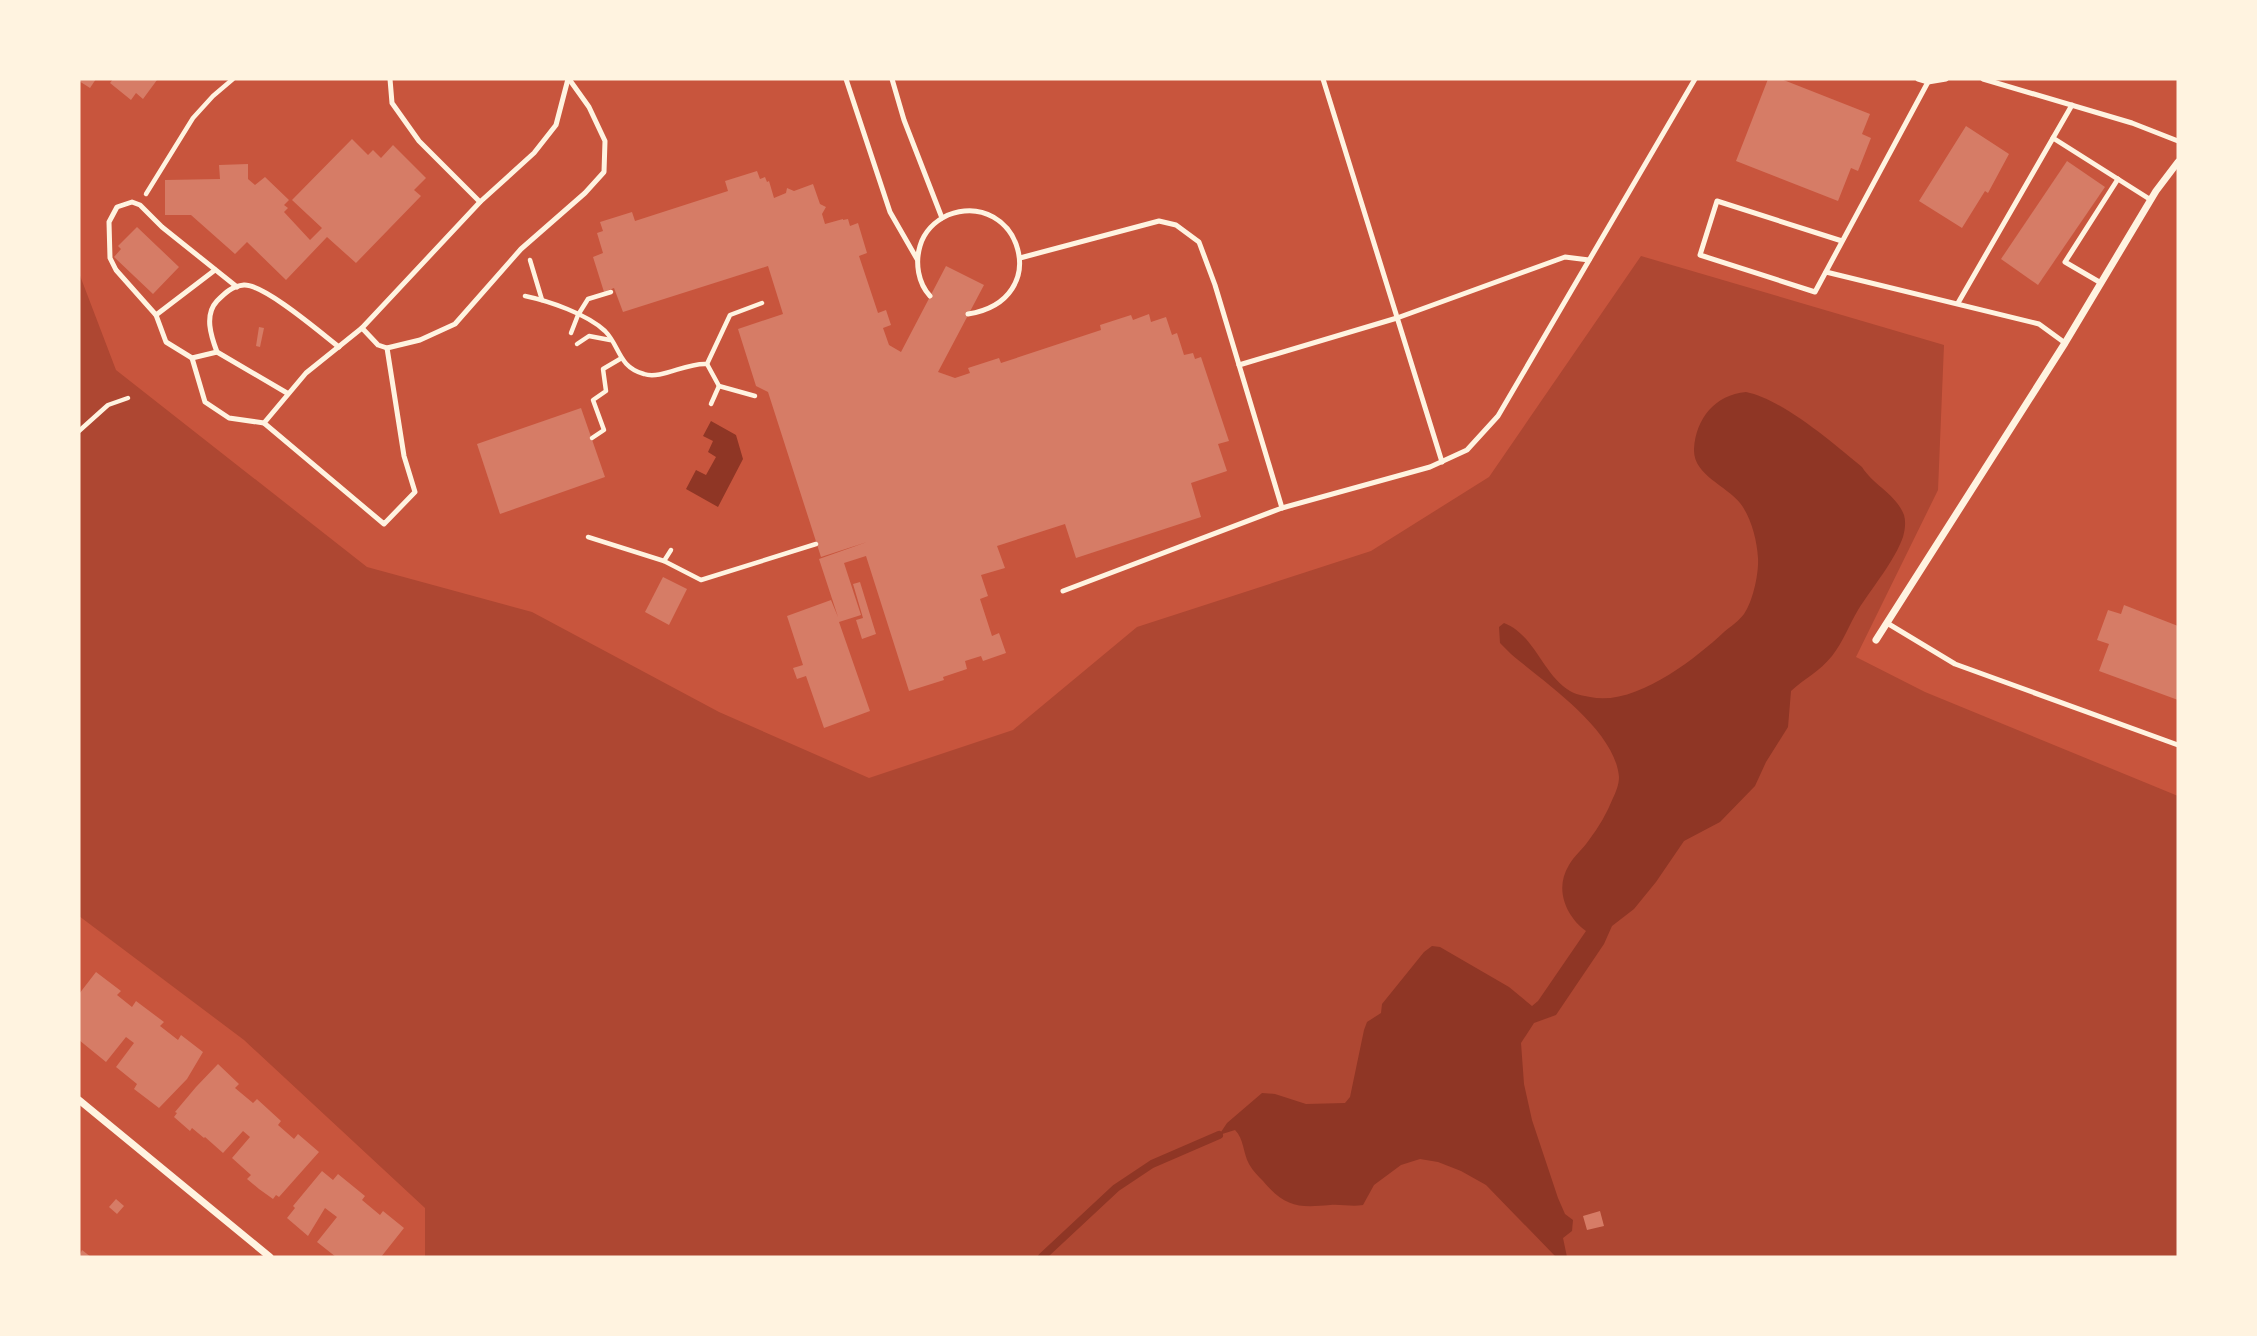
<svg xmlns="http://www.w3.org/2000/svg" width="2257" height="1336" viewBox="0 0 2257 1336" font-family="'Source Sans 3',sans-serif">
<style>
.green{fill:#ae4732}
.water{fill:#8f3625}
.lines{fill:none;stroke-linecap:round;stroke-linejoin:round}
.stream{stroke:#8f3625;stroke-width:8}
.building{fill:#d67c66}
.path{stroke:#fff3e0;stroke-width:4.5}
.service{stroke:#fff3e0;stroke-width:5}
.minor{stroke:#fff3e0;stroke-width:7}
</style>
<rect width="100%" height="100%" fill="#c8553d"/>
<!-- green -->
<path class="green" d="M1641,256L1944,345L1938,490L1856,657L1925,692L2178,796V1257H425V1208L244,1040L79,916V273L116,370L367,567L532,612L719,712L869,778L1013,730L1137,627L1371,551L1489,477Z"/>
<!-- water -->
<g class="water">
<path d="M1746,392C1782,399 1833,443 1862,467C1873,485 1896,494 1904,515C1906,522 1905,530 1903,537C1895,560 1872,588 1858,610C1849,625 1843,642 1832,656C1819,672 1805,678 1791,691L1788,727L1766,762L1755,786L1720,822L1684,841L1656,882L1634,909L1612,926L1604,944L1556,1015L1534,1023L1521,1043L1524,1084L1532,1120L1558,1198L1565,1214L1573,1220L1572,1231L1563,1238L1567,1257H1556L1486,1185L1461,1171L1438,1162L1420,1159L1401,1165L1374,1185L1363,1205C1352,1207 1341,1204 1330,1205C1298,1208 1285,1207 1263,1181C1258,1176 1253,1171 1249,1164C1243,1153 1244,1139 1235,1130L1219,1135L1227,1123L1262,1093L1275,1094L1306,1104L1345,1103L1350,1097L1364,1030L1367,1022L1381,1013L1382,1004L1424,952L1432,946L1440,947L1509,987L1532,1006L1538,1001L1586,931C1566,916 1554,889 1569,865C1574,856 1583,849 1589,840C1599,827 1607,813 1613,798C1616,792 1619,784 1619,777C1615,729 1545,683 1511,654L1500,643L1499,627L1504,623C1535,635 1542,674 1570,691C1574,694 1584,696 1590,697C1634,707 1694,660 1724,632C1730,627 1739,621 1744,614C1753,601 1759,573 1758,558C1757,540 1751,517 1740,503C1726,485 1693,475 1694,449C1696,418 1715,395 1746,392Z"/>
<path d="M711,421L736,435L743,459L718,507L686,489L696,470L706,475L716,457L708,452L713,441L703,436Z"/>
</g>
<g class="lines">
<!-- stream -->
<path class="stream" d="M1042,1257L1116,1188L1152,1164L1219,1135"/>
</g>
<!-- building -->
<g class="building">
<path d="M79,79H96L90,88L79,81Z"/>
<path d="M113,79H155L157,80L143,99L136,93L131,100L110,83Z"/>
<path d="M1768,79H1781L1870,114L1862,134L1871,138L1858,171L1851,168L1838,201L1736,161Z"/>
<path d="M1966,126L2009,154L1988,193L1985,191L1962,228L1919,201Z"/>
<path d="M352,139L368,155L373,150L381,158L393,145L426,178L414,190L421,196L356,263L327,237L286,280L247,242L235,254L191,215H165V180L220,179L219,165L248,164V179L255,185L265,177L289,200L284,205L288,208L284,212L310,240L322,228L292,200Z"/>
<path d="M2067,161L2105,187L2038,285L2001,259Z"/>
<path d="M757,171L760,179L765,177L767,182L769,181L774,198L786,193L787,188L794,191L813,184L820,204L826,207L822,214L825,224L843,219V220L848,219L850,226L858,223L867,253L859,256L878,313L886,310L891,325L883,328L889,345L901,352L946,266L984,285L938,372L955,378L970,373L968,368L999,358L1001,363L1101,330L1100,325L1131,315L1133,320L1149,314L1151,322L1166,317L1172,335L1177,333L1184,355L1193,353L1195,359L1201,357L1229,441L1218,444L1227,471L1191,483L1201,517L1076,558L1065,524L997,546L1005,568L981,575L988,596L980,599L992,636L999,633L1006,653L983,661L981,656L965,661L967,669L943,677L944,680L909,691L866,556L844,563L861,615L839,622L870,711L824,728L806,676L797,679L793,668L803,665L787,616L831,600L838,617L819,559L867,542L821,557L768,392L756,386L738,329L783,314L768,266L623,312L614,288L604,292L593,257L603,253L597,233L603,231L600,222L632,212L635,221L728,191L725,181Z"/>
<path d="M137,227L179,267L153,294L114,257L121,249L118,246Z"/>
<path d="M259,327L264,328L260,347L256,346Z"/>
<path d="M581,408L605,477L500,514L477,444Z"/>
<path d="M663,577L687,589L669,625L645,612Z"/>
<path d="M860,582L876,634L862,639L856,620L863,618L853,584Z"/>
<path d="M2124,605L2178,626V700L2099,671L2109,644L2097,640L2108,610L2121,614Z"/>
<path d="M96,972L121,991L117,995L132,1007L136,1001L164,1022L160,1026L178,1040L181,1035L203,1052L187,1079L159,1108L134,1089L137,1084L116,1067L134,1043L126,1037L106,1062L79,1040V994Z"/>
<path d="M218,1064L239,1084L235,1088L253,1103L257,1099L281,1121L278,1125L294,1139L298,1134L319,1152L279,1197L276,1195L273,1199L259,1189L247,1179L251,1175L232,1158L250,1137L243,1131L223,1153L205,1137L204,1138L192,1128L190,1131L174,1117L177,1113L175,1112L196,1087Z"/>
<path d="M322,1171L333,1180L338,1174L365,1196L362,1200L380,1215L383,1211L404,1228L381,1257H336L317,1242L337,1217L325,1208L308,1236L287,1218L295,1208L293,1206Z"/>
<path d="M116,1199L124,1206L117,1214L109,1207Z"/>
<path d="M1600,1211L1604,1226L1587,1230L1583,1216Z"/>
<path d="M82,1250L91,1257H79Z"/>
</g>
<g class="lines">
<!-- path -->
<g class="path">
<path d="M146,194L193,118L213,96L233,79"/>
<path d="M530,260L542,300"/>
<path d="M525,296C549,301 587,314 605,331C620,346 618,367 644,374C661,380 687,362 707,364L730,315L762,303"/>
<path d="M571,333L578,315L588,299L611,292"/>
<path d="M577,344L589,336L610,340"/>
<path d="M707,364L719,386L755,396"/>
<path d="M711,404L719,386"/>
<path d="M79,431L108,405L128,398"/>
<path d="M592,438L604,430L593,400L606,391L603,369L620,359"/>
<path d="M588,537L664,561L671,550"/>
<path d="M664,561L701,580L816,544"/>
</g>
<!-- service -->
<g class="service">
<path d="M390,79L392,103L419,141L480,202L534,153L556,125L568,79"/>
<path d="M846,79L890,212L917,259"/>
<path d="M892,79L904,120L942,218"/>
<path d="M1323,79L1442,462"/>
<path d="M1918,79L1928,82L1946,79"/>
<path d="M1983,79L2132,123L2178,141"/>
<path d="M2053,138L2151,200"/>
<path d="M480,202L362,328L378,345L387,348L420,340L455,324L521,249L585,193L604,172L605,141L589,107L569,79"/>
<path d="M1842,241L1717,201L1700,255L1815,292L1928,82"/>
<path d="M1020,258L1159,221L1176,225L1199,242L1215,285L1282,508"/>
<path d="M1826,272L2039,324L2065,343"/>
<path d="M2101,283L2065,262L2118,179"/>
<path d="M930,296C918,283 915,263 920,246C924,232 935,221 948,215C1019,188 1056,300 968,314"/>
<path d="M1958,303L2072,105"/>
<path d="M156,315L215,270"/>
<path d="M362,328L306,373L264,423L384,524L415,492L404,456L387,348"/>
<path d="M217,352L192,358L166,342L156,315L116,270L110,258L109,222L117,207L132,202L140,205L162,227L237,287"/>
<path d="M192,358L205,402L229,418L264,423"/>
<path d="M1239,365L1397,318L1565,257L1589,260"/>
<path d="M287,393L217,352C211,336 204,315 217,301C225,293 232,286 244,285C264,284 321,333 339,347"/>
<path d="M1063,591L1282,508L1430,467L1467,450L1498,416L1695,79"/>
<path d="M1887,623L1955,664L2178,745"/>
</g>
<!-- minor -->
<g class="minor">
<path d="M1876,640L2065,343L2156,191L2178,162"/>
<path d="M79,1100L270,1257"/>
</g>
</g>
<!-- border -->
<rect width="2257" height="1336" fill="none" stroke="#fff3e0" stroke-width="161"/>
</svg>
